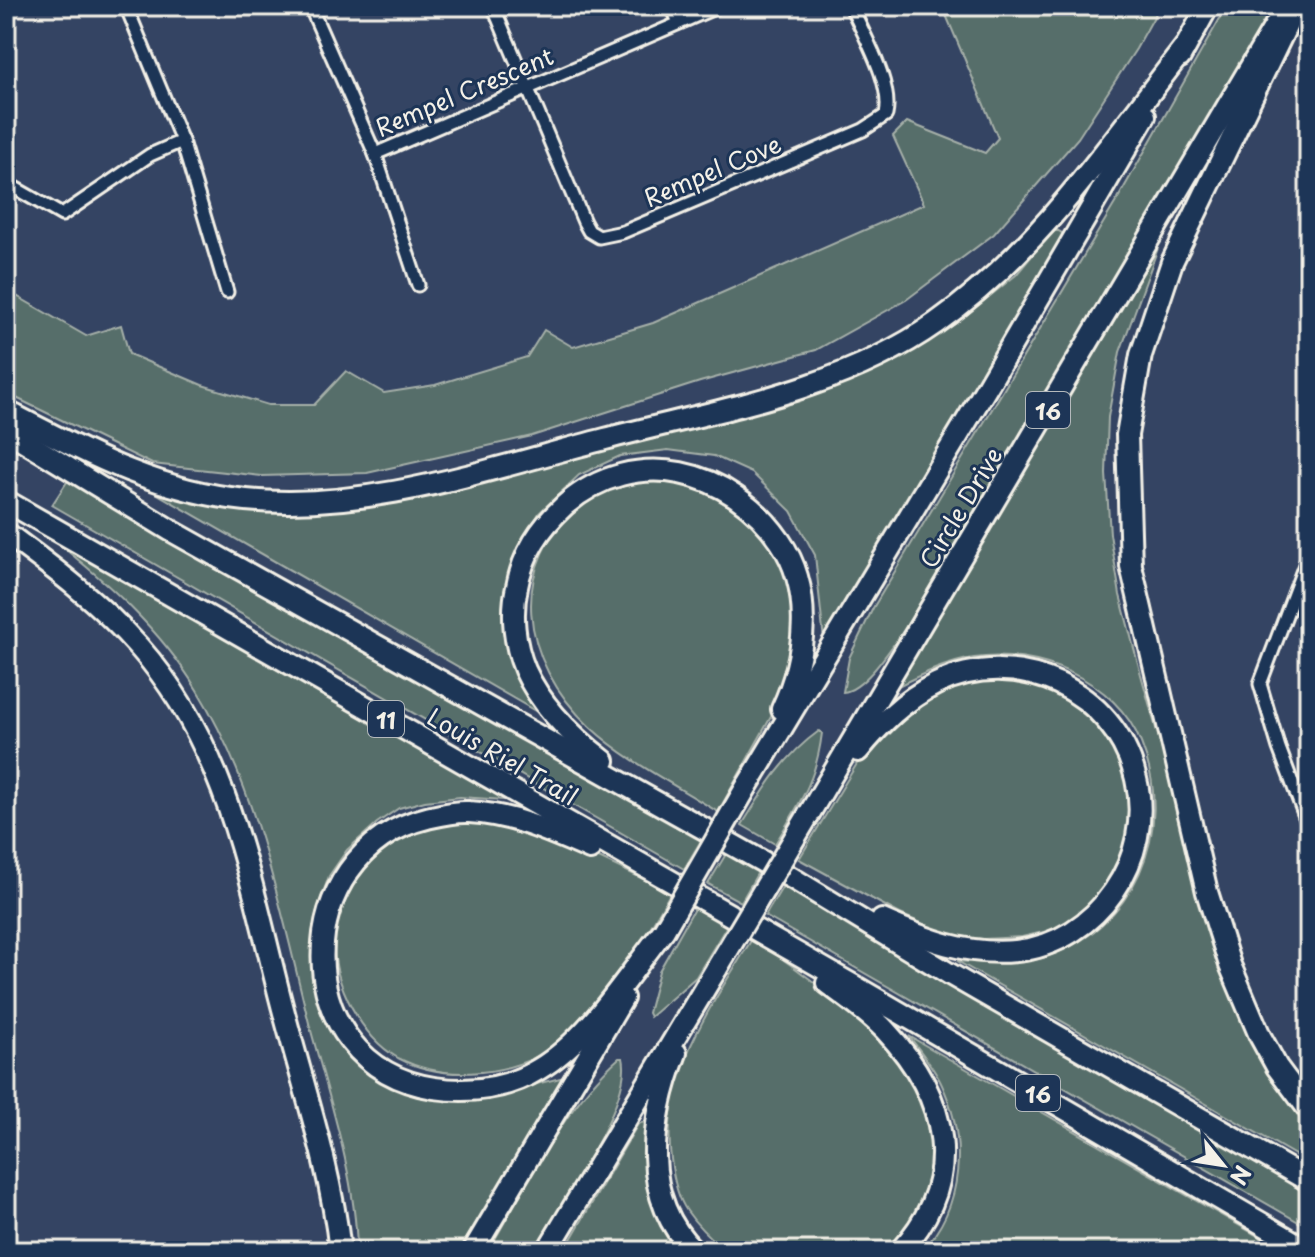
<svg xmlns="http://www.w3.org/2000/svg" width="1315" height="1257" viewBox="0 0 1315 1257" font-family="'Playpen Sans',sans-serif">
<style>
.green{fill:#576e6a;stroke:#a6b0a9;stroke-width:2}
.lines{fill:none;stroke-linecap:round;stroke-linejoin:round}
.minor-casing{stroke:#f4f1e8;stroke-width:17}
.motorway-casing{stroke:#f4f1e8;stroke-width:26}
.minor{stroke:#1d3557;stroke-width:11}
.motorway{stroke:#1d3557;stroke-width:20}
.motorway-bridge-casing{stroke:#f4f1e8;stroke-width:26;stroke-linecap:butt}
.motorway-bridge{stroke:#1d3557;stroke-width:20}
.labels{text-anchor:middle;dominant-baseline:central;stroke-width:6;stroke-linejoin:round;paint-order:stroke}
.shield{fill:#1d3557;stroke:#b4b9bc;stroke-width:2}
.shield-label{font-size:22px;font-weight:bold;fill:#f4f1e8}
.street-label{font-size:24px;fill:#f4f1e8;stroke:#1d3557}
</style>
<rect width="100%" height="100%" fill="#344463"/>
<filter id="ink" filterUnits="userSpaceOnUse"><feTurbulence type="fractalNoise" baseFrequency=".0125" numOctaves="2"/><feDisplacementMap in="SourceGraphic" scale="16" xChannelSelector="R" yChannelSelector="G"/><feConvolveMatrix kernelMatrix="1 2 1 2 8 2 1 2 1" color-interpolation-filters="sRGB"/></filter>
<g filter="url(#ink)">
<!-- green -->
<g class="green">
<path d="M967,6H1160L1136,49L1078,138L994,234L906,300L816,350L700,382L532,436L367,473L262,476L152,464L6,393V290L86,336L121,325L129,354L202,385L268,405H314L346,371L384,393L435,385L527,357L544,330L573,347L653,323L924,204L893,136L907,122L985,153L998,138L946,15Z"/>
<path d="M1227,6H1274L906,627C893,645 865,690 843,692L849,658L873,608L1117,200Z"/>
<path d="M1057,230L1062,233L1061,243L824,641L815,555L791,511L752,473L714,456L668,450L620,456L579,475L539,513L516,557L507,604L551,720L114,469L318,506L902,354L955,324L1016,275L1050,234Z"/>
<path d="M1158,248L1120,352L1108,417L1106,474L1110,534L1120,595L1140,671L1226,979L1293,1105L1309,1123V1163L957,961C986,963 1014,966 1042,958C1134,930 1177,831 1141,743C1116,679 1037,649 974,658C946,662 918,676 894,688Z"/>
<path d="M72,474L705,834L684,869L52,505Z"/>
<path d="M635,476L698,478L776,539L800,606L793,671L772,715L718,812C677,786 625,760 590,727C520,661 505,565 585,499C598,489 620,483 635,476Z"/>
<path d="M49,534L520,801L460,797L425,801L399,808L377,823L347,850L329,876L316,913L312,942L314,973L324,1013L427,1096L449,1100L481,1098L564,1077L459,1251H357C356,1179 329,1097 310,1027C281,913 259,791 197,690C160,629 106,581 51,538Z"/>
<path d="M986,676L1059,688L1116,742L1135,813L1118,867L1104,888L1081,913L1052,930L1022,937L984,939L949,935L900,914L799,859L864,752L926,695Z"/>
<path d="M819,731L822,733C816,782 799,804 775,844L742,825C764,789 784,756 819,731Z"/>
<path d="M471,819L548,834L671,892C646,935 607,1005 569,1036C543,1057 514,1069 481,1072C453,1075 423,1071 398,1058C361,1037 332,982 334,939C335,924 341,907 348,893C354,879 362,862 375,853C389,842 412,830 429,824C441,820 458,821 471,819Z"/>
<path d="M729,849L761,867L741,902L708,884Z"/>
<path d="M786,881L1309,1187V1228L765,916Z"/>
<path d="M695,907L728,924L696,977L650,1017L648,1013L659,971Z"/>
<path d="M752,939C794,965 831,994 868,1027C878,1036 891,1045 900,1056C904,1062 908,1070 911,1077C945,1139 941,1207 883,1251H725C711,1239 698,1227 687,1211C677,1197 673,1176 671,1159C660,1075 711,1007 752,939Z"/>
<path d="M909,1036L1284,1251H921C965,1207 967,1137 941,1083C933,1066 920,1051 909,1036Z"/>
<path d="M619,1058H623C634,1100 557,1212 533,1251H488C526,1187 563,1107 619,1058Z"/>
<path d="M644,1122L682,1251H564L638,1124Z"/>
</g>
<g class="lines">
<defs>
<g id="minor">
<path d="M310,6L375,154L719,6"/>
<path d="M493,6L584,222L589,231L599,237L623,232L863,130L886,115C893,84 864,36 851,6"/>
<path d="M672,6L679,23"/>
<path d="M182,141L227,292"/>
<path d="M375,154L418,285"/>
<path d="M6,183L62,215L150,155L182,141L126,6"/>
<path d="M1309,554L1260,684L1279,748L1309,827"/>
</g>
<g id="motorway">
<path d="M1296,6L1172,262L1141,355L1127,435L1131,566L1207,892L1230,965L1260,1036L1277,1067L1309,1110"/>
<path d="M1180,57L1208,6"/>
<path d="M6,411C85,452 155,491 246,500C368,512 488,469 605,439C716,410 840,391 936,323C1038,251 1109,145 1185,47"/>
<path d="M6,430L170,530L792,878L948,973L1309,1181"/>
<path d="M6,501L856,987L1309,1251"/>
<path d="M6,533C54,568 100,603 139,647C229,748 250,883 283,1009C304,1089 331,1169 340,1251"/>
<path d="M858,751C880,724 904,700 936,684C1017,645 1115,690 1136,779C1155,857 1098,943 1016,951C968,956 925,939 882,920"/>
<path d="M604,761C573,737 541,706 525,670C514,644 511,613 517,587C523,553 540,528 565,505C635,444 731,469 780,541C814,590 806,658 782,709"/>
<path d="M747,786L987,387L1145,116"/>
<path d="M809,814L1279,19"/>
<path d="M590,849C551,832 511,814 469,812C455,811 440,815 427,818C288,852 285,1065 434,1088C469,1093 507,1089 539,1069C589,1039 628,975 664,930"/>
<path d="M827,983C847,998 868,1012 885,1030C948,1097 967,1179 900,1251"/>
<path d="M676,1053C651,1118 639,1197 694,1251"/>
<path d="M473,1251L623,998"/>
<path d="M547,1251L717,968"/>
</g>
</defs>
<!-- minor casing -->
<use href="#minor" class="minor-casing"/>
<!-- motorway casing -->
<use href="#motorway" class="motorway-casing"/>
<!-- minor -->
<use href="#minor" class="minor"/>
<!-- motorway -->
<use href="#motorway" class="motorway"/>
<defs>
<g id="motorway-bridge">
<path d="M664,930L747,786"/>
<path d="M717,968L809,814"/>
</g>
</defs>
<!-- motorway-bridge casing -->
<use href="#motorway-bridge" class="motorway-bridge-casing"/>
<!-- motorway-bridge -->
<use href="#motorway-bridge" class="motorway-bridge"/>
</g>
</g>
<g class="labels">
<!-- shield labels -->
<g class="shield">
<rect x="1026" y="392" width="44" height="36" rx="6"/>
<rect x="368" y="701" width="36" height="36" rx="6"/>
<rect x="1016" y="1075" width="44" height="36" rx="6"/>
</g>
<g class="shield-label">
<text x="1048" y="410">16</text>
<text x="386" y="719">11</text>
<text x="1038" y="1093">16</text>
</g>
<!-- street labels -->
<g class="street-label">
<text transform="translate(464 91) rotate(-23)">Rempel Crescent</text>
<text transform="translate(712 170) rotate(-23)">Rempel Cove</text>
<text transform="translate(960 507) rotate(-59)">Circle Drive</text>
<text transform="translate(503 756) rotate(30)">Louis Riel Trail</text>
</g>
</g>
<!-- margin -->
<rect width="1315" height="1257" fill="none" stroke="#1d3557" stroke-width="32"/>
<rect x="16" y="16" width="1283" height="1225" fill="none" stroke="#f4f1e8" stroke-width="3" filter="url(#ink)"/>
<!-- north arrow -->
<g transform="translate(1223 1165) rotate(120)" stroke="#1d3557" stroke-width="6" paint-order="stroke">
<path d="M0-6L14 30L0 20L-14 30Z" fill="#f4f1e8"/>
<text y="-12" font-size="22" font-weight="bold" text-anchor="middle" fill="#f4f1e8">N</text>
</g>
</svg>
